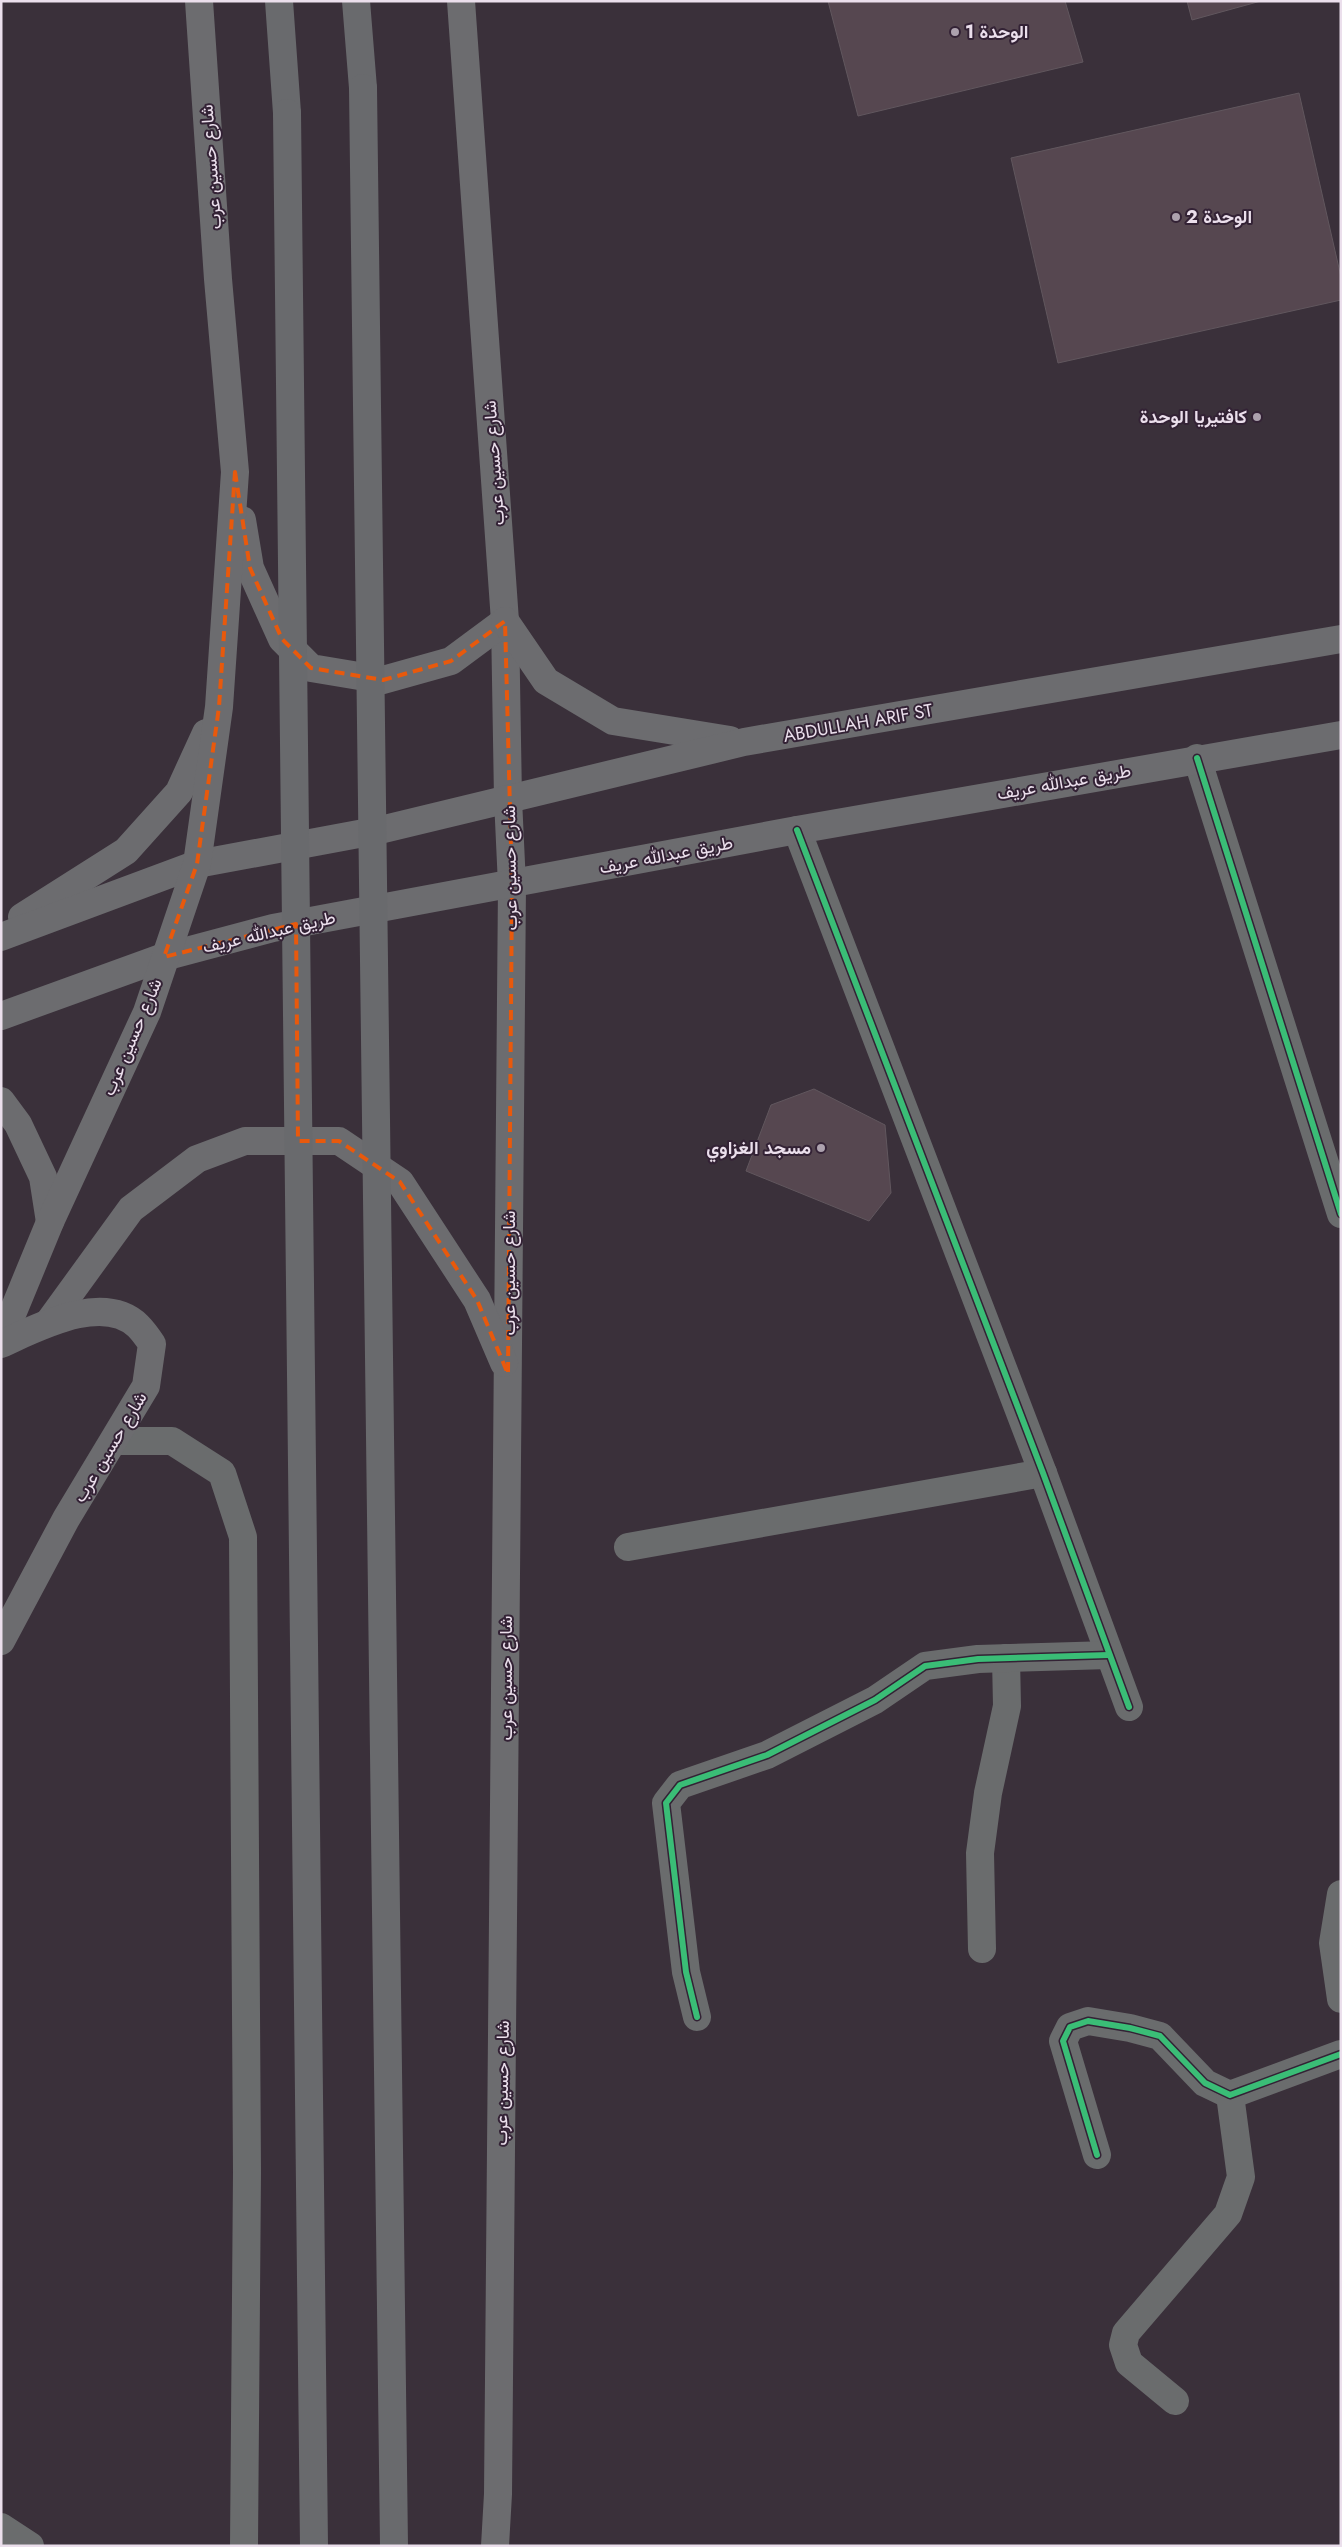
<svg xmlns="http://www.w3.org/2000/svg" width="1342" height="2547" viewBox="0 0 1342 2547" font-family="Jost,Vazirmatn,sans-serif">
<style>
.building{fill:#564750;stroke:#61575e}
.lines{fill:none;stroke-linecap:round;stroke-linejoin:round}
.minor{stroke:#6a6c6d;stroke-width:28}
.major{stroke:#6c6c6f;stroke-width:28}
.highway{stroke:#696a6d;stroke-width:28}
.highway-bridge{stroke:#696a6d;stroke-width:28}
.cycleway-casing{stroke:#332235;stroke-width:9}
.cycleway{stroke:#3abd76;stroke-width:6}
.marked{fill:none;stroke:#e8590c;stroke-width:4;stroke-dasharray:10 6;stroke-linejoin:round}
.poi-dot{fill:#ada2ae;stroke:#332235;stroke-width:2}
.labels{text-anchor:middle;dominant-baseline:central;stroke-width:4;stroke-linejoin:round;paint-order:stroke}
.poi-label{font-size:18px;font-weight:bold;fill:#ebdfec;stroke:#332235;text-anchor:start}
.street-label{font-size:18px;fill:#ebdfec;stroke:#332235}
</style>
<rect width="100%" height="100%" fill="#3a303a"/>
<!-- building -->
<g class="building">
<path d="M828,1H1065L1083,62L858,116Z"/>
<path d="M1187,1H1261L1192,20Z"/>
<path d="M1299,93L1341,277V300L1058,363L1011,158Z"/>
<path d="M814,1089L885,1125L891,1193L869,1221L746,1171L771,1105Z"/>
</g>
<g class="lines">
<!-- minor -->
<g class="minor">
<path d="M1197,758L1341,1214"/>
<path d="M797,830L1043,1473L1129,1707"/>
<path d="M115,1441H172L222,1473L243,1537L247,2172L244,2546"/>
<path d="M628,1547L1043,1473"/>
<path d="M1341,1894L1333,1943L1341,1999"/>
<path d="M982,1949L980,1853L988,1793L1007,1706L1006,1658"/>
<path d="M697,2017L686,1972L666,1803L680,1785L767,1755L875,1700L925,1666L978,1659L1109,1655"/>
<path d="M1097,2155L1063,2041L1070,2027L1088,2021L1130,2028L1160,2036L1205,2083L1230,2095L1341,2054"/>
<path d="M1175,2401L1129,2363L1123,2345L1126,2333L1228,2214L1241,2177L1230,2095"/>
<path d="M1,2527L30,2546"/>
</g>
<!-- major -->
<g class="major">
<path d="M461,1L505,621L508,799L512,885L498,2494L495,2546"/>
<path d="M242,520L250,568L282,639L311,668L383,680L451,661L505,621"/>
<path d="M505,621L546,681L613,721L730,740"/>
<path d="M22,917L126,851L179,792L206,733"/>
<path d="M1,937L197,864L380,830L744,742L1341,639"/>
<path d="M1,1016L164,957L273,928L797,830L1341,735"/>
<path d="M1,1101L18,1124L43,1177L50,1222"/>
<path d="M49,1322L131,1209L197,1159L245,1141H339L400,1182L477,1300L504,1363"/>
<path d="M1,1341L50,1222L147,1012L197,864L219,707L235,472L218,279L199,1"/>
<path d="M1,1344C37,1328 103,1292 138,1326C143,1331 148,1338 152,1344L146,1386L66,1519L1,1641"/>
</g>
<!-- highway -->
<g class="highway">
<path d="M279,1L287,113"/>
<path d="M356,1L363,88"/>
</g>
<!-- highway-bridge -->
<g class="highway-bridge">
<path d="M363,88L394,2546"/>
<path d="M287,113L314,2546"/>
</g>
<defs>
<g id="cycleway">
<path d="M1197,758L1341,1214"/>
<path d="M797,830L1043,1473L1129,1707"/>
<path d="M697,2017L686,1972L666,1803L680,1785L767,1755L875,1700L925,1666L978,1659L1109,1655"/>
<path d="M1097,2155L1063,2041L1070,2027L1088,2021L1130,2028L1160,2036L1205,2083L1230,2095L1341,2054"/>
</g>
</defs>
<!-- cycleway casing -->
<use href="#cycleway" class="cycleway-casing"/>
<!-- cycleway -->
<use href="#cycleway" class="cycleway"/>
</g>
<!-- marked area -->
<path class="marked" d="M235,472L250,568L282,639L311,668L383,680L451,661L505,621L512,885L508,1374L477,1300L400,1182L339,1141H298L296,924L164,957L197,864L219,707Z"/>
<!-- markers -->
<g class="poi-dot">
<circle cx="955" cy="32" r="5"/>
<circle cx="1176" cy="217" r="5"/>
<circle cx="1257" cy="417" r="5"/>
<circle cx="821" cy="1148" r="5"/>
</g>
<g class="labels">
<!-- poi labels -->
<g class="poi-label">
<text x="965" y="32">الوحدة 1</text>
<text x="1186" y="217">الوحدة 2</text>
<text x="1247" y="417" text-anchor="end">كافتيريا الوحدة</text>
<text x="811" y="1148" text-anchor="end">مسجد الغزاوي</text>
</g>
<!-- street labels -->
<g class="street-label">
<text transform="translate(211 167) rotate(-94)">شارع حسين عرب</text>
<text transform="translate(494 463) rotate(-94)">شارع حسين عرب</text>
<text transform="translate(858 723) rotate(-10)">ABDULLAH ARIF ST</text>
<text transform="translate(1064 782) rotate(-10)">طريق عبدالله عريف</text>
<text transform="translate(666 855) rotate(-11)">طريق عبدالله عريف</text>
<text transform="translate(510 868) rotate(-91)">شارع حسين عرب</text>
<text transform="translate(269 932) rotate(-13)">طريق عبدالله عريف</text>
<text transform="translate(132 1037) rotate(-67)">شارع حسين عرب</text>
<text transform="translate(509 1273) rotate(-90)">شارع حسين عرب</text>
<text transform="translate(110 1447) rotate(-59)">شارع حسين عرب</text>
<text transform="translate(506 1678) rotate(-90)">شارع حسين عرب</text>
<text transform="translate(502 2083) rotate(-89)">شارع حسين عرب</text>
</g>
</g>
<!-- border -->
<rect width="1342" height="2547" fill="none" stroke="#ebdfec" stroke-width="5"/>
</svg>
